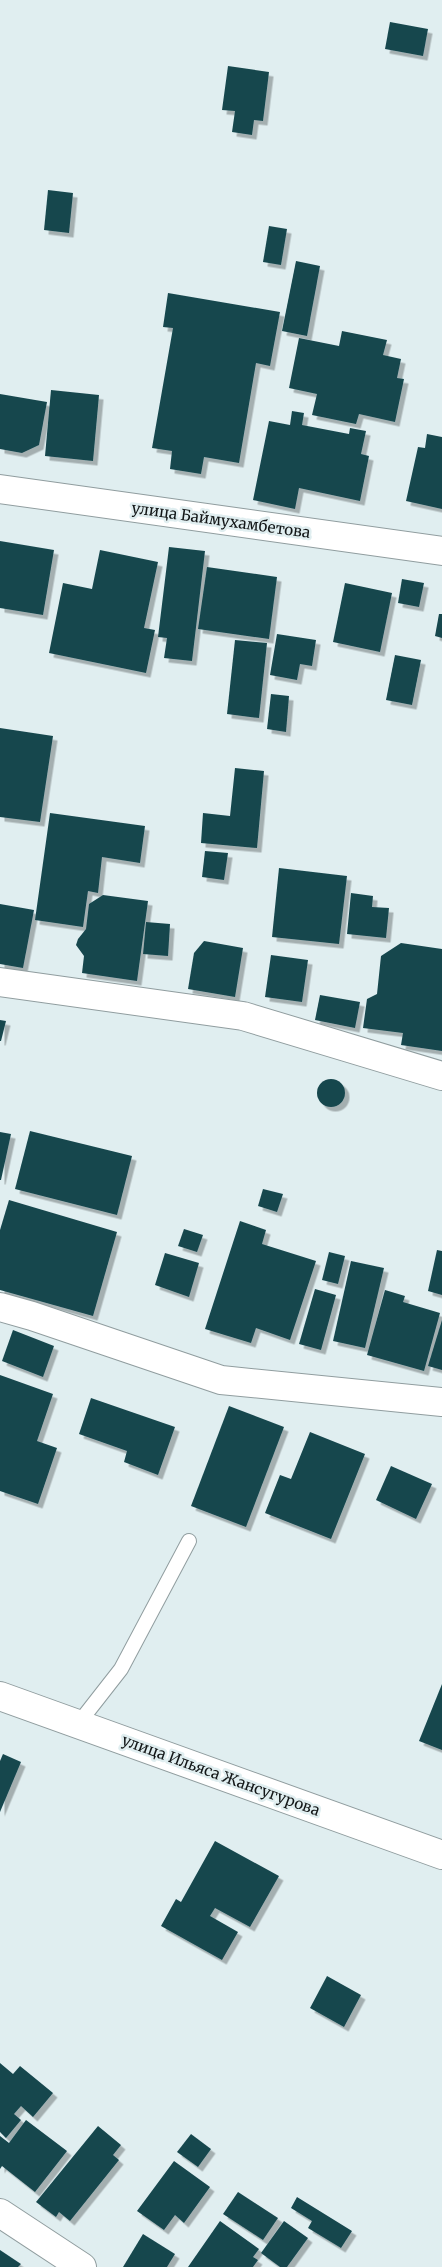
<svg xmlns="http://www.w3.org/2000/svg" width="442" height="2267" viewBox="0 0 442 2267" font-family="Merriweather,serif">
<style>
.building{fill:#17474e;filter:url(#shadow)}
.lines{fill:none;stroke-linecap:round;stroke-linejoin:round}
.service-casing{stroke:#909d9f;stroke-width:16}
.minor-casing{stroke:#909d9f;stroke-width:30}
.service{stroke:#fff;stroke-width:14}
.minor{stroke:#fff;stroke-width:28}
.labels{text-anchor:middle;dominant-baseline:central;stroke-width:5;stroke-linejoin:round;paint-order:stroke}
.street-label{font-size:15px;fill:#121617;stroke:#e0eef0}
</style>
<defs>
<filter id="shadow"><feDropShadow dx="4.5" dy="4.5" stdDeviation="0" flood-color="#0004"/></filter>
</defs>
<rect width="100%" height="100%" fill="#e0eef0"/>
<!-- building -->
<g class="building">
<path d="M390,22L428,29L423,56L385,49Z"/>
<path d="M228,66L269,72L263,121L254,120L252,135L232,132L235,111L222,110Z"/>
<path d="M48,190L73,193L69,233L44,230Z"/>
<path d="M269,226L287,229L281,265L263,262Z"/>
<path d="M296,261L320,266L307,336L282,331Z"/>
<path d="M168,293L280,312L270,366L256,363L239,463L204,457L201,474L170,469L172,451L152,448L173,328L163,327Z"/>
<path d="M342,331L387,340L383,355L401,359L397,378L404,379L395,422L359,414L356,424L312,415L317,394L289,388L299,338L339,346Z"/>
<path d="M51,390L99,395L93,461L45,456Z"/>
<path d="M0,394L47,402L39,445L22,453L0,449Z"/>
<path d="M292,411L304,413L302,425L349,434L350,428L366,431L361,454L369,456L360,501L299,488L295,509L253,500L269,421L290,425Z"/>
<path d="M427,434L442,437V509L406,501L418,447L425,448Z"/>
<path d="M0,541L54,550L43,615L0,608Z"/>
<path d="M169,547L205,551L192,661L164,658L167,638L158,637Z"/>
<path d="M100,550L158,562L144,628L155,630L146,673L49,653L63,583L92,589Z"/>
<path d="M207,567L277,577L269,639L198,629Z"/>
<path d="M402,579L424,583L419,607L398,603Z"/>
<path d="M345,583L392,593L380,652L333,642Z"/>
<path d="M439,614H442V638L435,636Z"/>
<path d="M277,634L316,640L312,666L300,664L297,680L270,675Z"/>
<path d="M235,640L267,643L259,718L227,714Z"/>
<path d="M395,655L421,660L412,705L386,700Z"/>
<path d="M271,694L289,696L286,732L267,729Z"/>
<path d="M0,728L53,736L40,822L0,817Z"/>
<path d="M235,768L264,771L257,848L201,843L203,813L230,816Z"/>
<path d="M50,813L145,826L140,863L102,857L98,893L88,891L83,927L35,920Z"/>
<path d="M205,851L228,853L224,880L202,877Z"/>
<path d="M279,868L347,876L339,944L272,937Z"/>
<path d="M351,893L373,896L372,907L389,908L386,938L347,934Z"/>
<path d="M103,895L148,901L137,981L82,973L84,956L76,945L78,939L86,929L89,904Z"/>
<path d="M0,904L34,910L23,968L0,964Z"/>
<path d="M146,922L170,924L168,956L143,954Z"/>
<path d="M204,941L243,948L235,997L188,989L194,953Z"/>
<path d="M401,943L442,949V1051L401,1045L403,1033L363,1028L367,999L377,994L381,956Z"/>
<path d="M271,955L308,960L302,1002L265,997Z"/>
<path d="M320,995L360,1002L355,1028L315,1020Z"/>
<path d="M0,1020L6,1021L1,1041H0Z"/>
<circle cx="331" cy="1093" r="14"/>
<path d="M30,1131L132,1156L117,1215L15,1189Z"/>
<path d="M0,1132L11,1134L1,1180H0Z"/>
<path d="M263,1189L283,1194L277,1212L258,1206Z"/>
<path d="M9,1200L117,1232L93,1316L0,1290V1230Z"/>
<path d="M240,1221L266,1230L262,1244L316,1261L290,1340L256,1328L251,1343L205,1329Z"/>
<path d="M184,1229L203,1235L197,1252L178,1246Z"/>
<path d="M437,1250L442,1251V1295L428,1291Z"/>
<path d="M329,1252L345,1256L338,1284L322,1280Z"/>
<path d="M165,1253L199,1263L189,1297L155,1285Z"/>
<path d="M351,1261L384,1268L365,1348L333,1341Z"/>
<path d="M315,1289L336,1295L321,1350L299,1344Z"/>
<path d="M385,1290L405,1296L403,1302L440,1313L424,1371L367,1355Z"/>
<path d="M442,1320V1370L428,1366Z"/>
<path d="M13,1330L54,1346L43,1377L2,1361Z"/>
<path d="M0,1375L53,1394L37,1441L57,1448L38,1504L0,1491Z"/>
<path d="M91,1398L175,1427L158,1475L124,1462L127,1451L79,1434Z"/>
<path d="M229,1406L284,1427L246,1527L191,1506Z"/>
<path d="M310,1432L365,1454L331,1539L265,1513L280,1475L291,1479Z"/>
<path d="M391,1466L432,1484L416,1519L376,1500Z"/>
<path d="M442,1684V1750L419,1741Z"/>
<path d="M3,1754L21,1762L0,1812V1761Z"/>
<path d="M215,1841L279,1876L250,1927L215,1908L210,1916L238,1932L222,1960L161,1926L176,1899L181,1902Z"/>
<path d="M327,1976L361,1995L344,2027L310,2008Z"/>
<path d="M0,2063L13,2074L20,2066L53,2093L33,2117L21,2106L14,2114L21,2120L6,2138L0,2132Z"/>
<path d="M26,2120L67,2151L35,2192L2,2166L0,2169V2136L9,2143Z"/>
<path d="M98,2126L121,2145L113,2155L119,2160L70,2221L59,2212L56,2217L36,2202Z"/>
<path d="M191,2134L211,2149L198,2167L177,2152Z"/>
<path d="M174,2161L210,2187L184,2223L175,2215L164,2230L137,2211Z"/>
<path d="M238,2192L278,2218L263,2240L223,2214Z"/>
<path d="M297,2197L352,2231L341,2248L308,2228L312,2221L291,2208Z"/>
<path d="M220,2221L259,2249L253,2257L258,2260L253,2267H188Z"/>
<path d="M284,2221L308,2238L287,2267H280L261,2253Z"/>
<path d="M143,2234L175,2254L167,2267H123Z"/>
<path d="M0,2250L21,2264L18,2267H0Z"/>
</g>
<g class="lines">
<defs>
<path id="service" d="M78,1724L121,1669L189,1541"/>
<g id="minor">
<path d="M0,489L442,551"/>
<path d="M0,982L243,1016L442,1076"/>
<path d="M0,1307L32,1316L221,1380L442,1402"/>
<path d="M0,1696L442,1855"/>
<path d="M0,2213L82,2267"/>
</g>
</defs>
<!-- service casing -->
<use href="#service" class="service-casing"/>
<!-- minor casing -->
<use href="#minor" class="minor-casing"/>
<!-- service -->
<use href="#service" class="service"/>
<!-- minor -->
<use href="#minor" class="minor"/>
</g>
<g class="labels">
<!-- street labels -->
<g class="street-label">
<text transform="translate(221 520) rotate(8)">улица Баймухамбетова</text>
<text transform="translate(221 1775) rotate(20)">улица Ильяса Жансугурова</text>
</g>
</g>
</svg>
